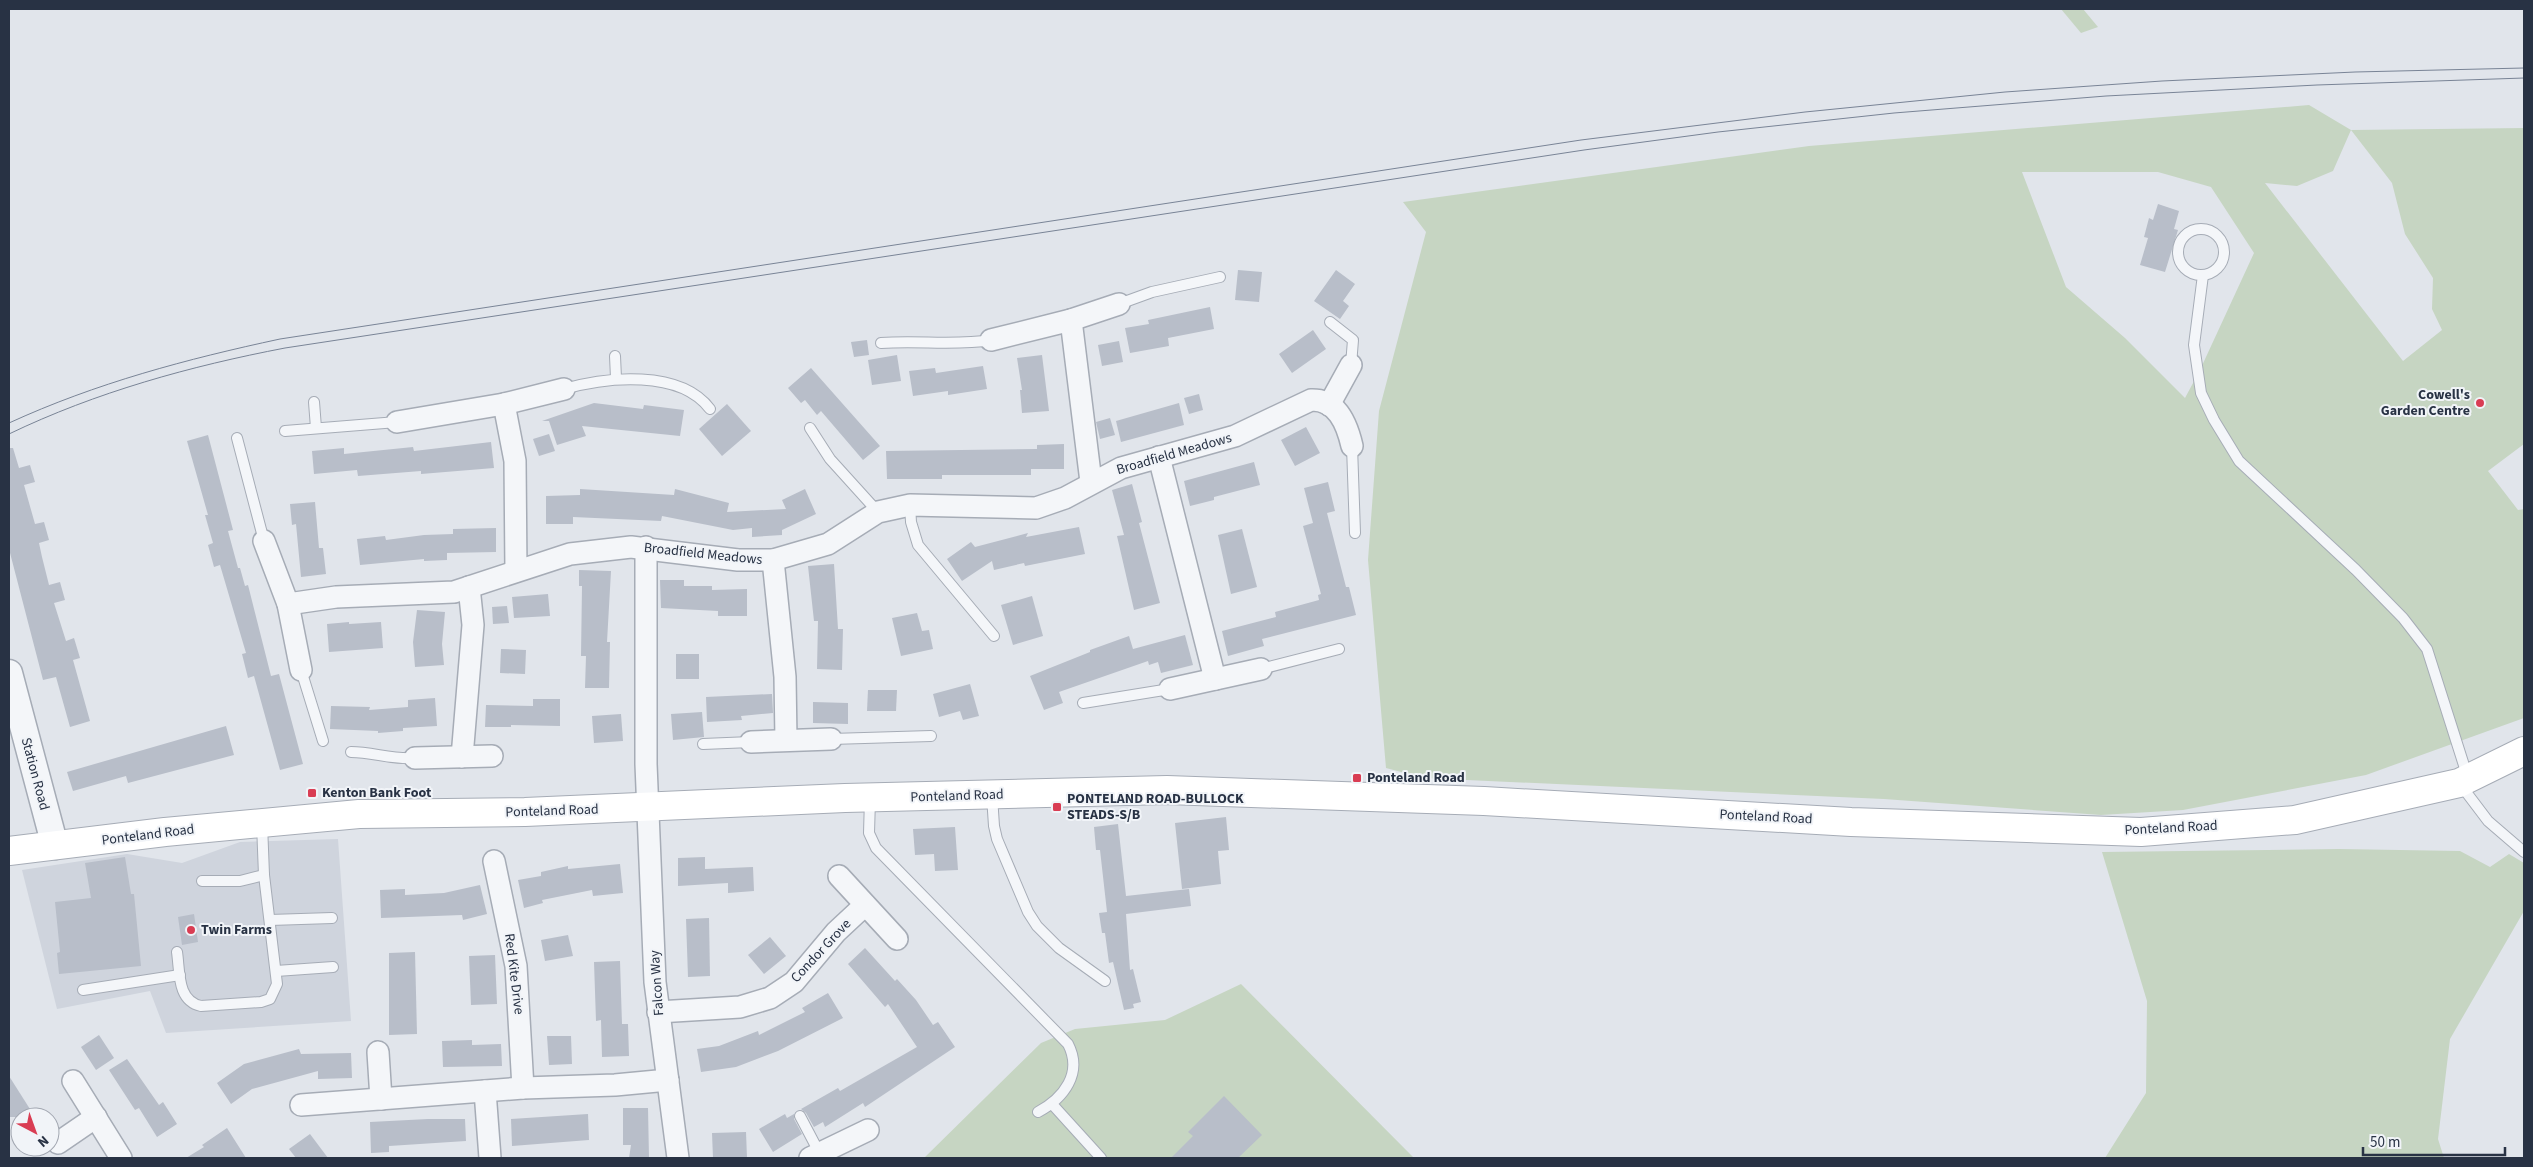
<svg xmlns="http://www.w3.org/2000/svg" width="2533" height="1167" viewBox="0 0 2533 1167" font-family="'Source Sans 3',sans-serif">
<style>
.built{fill:#cfd4dd}
.green{fill:#c6d5c2;fill-rule:evenodd}
.building{fill:#b8bec9}
.lines{fill:none;stroke-linecap:round;stroke-linejoin:round}
.service-casing{stroke:#a6acb6;stroke-width:12}
.minor-casing{stroke:#a6acb6;stroke-width:24}
.tertiary-casing{stroke:#a6acb6;stroke-width:29}
.secondary-casing{stroke:#a6acb6;stroke-width:30}
.service{stroke:#f4f6f9;stroke-width:10}
.minor{stroke:#f4f6f9;stroke-width:21}
.tertiary{stroke:#f4f6f9;stroke-width:26}
.secondary{stroke:#fff;stroke-width:28}
.tram{stroke:#798496;stroke-width:1}
.poi-dot{fill:#d93d53;stroke:#f1f4f8;stroke-width:2}
.labels{text-anchor:middle;dominant-baseline:central;stroke-width:4;stroke-linejoin:round;paint-order:stroke}
.poi-label{font-size:14px;font-weight:bold;fill:#283244;stroke:#f1f4f8;text-anchor:start}
.street-label{font-size:14px;fill:#283244;stroke:#f1f4f8}
</style>
<rect width="100%" height="100%" fill="#e1e5eb"/>
<!-- built -->
<path class="built" d="M338,839L351,1021L166,1033L150,991L57,1009L22,870L127,854L182,863L240,842Z"/>
<!-- green -->
<g class="green">
<path d="M2061,9H2083L2098,27L2081,33Z"/>
<path d="M2309,105L2351,130L2524,128V444L2488,471L2518,510L2524,509V718L2366,775L2183,810L2101,815L1884,799L1424,778L1386,768L1368,560L1379,411L1426,232L1403,202L1809,146ZM2351,130L2392,183L2405,234L2433,278L2432,309L2442,330L2403,361L2265,183L2297,186L2333,171ZM2022,172H2158L2211,187L2254,253L2200,370L2185,398L2125,338L2066,287Z"/>
<path d="M2339,849L2460,851L2490,867L2509,854L2524,863V911L2450,1039L2438,1139L2444,1158H2105L2146,1093L2147,1001L2102,852Z"/>
<path d="M1241,984L1414,1158H924L1041,1043L1075,1029L1165,1020Z"/>
</g>
<!-- building -->
<g class="building">
<path d="M2158,204L2179,211L2174,229L2178,230L2165,272L2140,265L2148,238L2144,237L2149,218L2153,220Z"/>
<path d="M1238,270L1262,272L1259,302L1235,300Z"/>
<path d="M1336,270L1355,284L1343,301L1349,306L1340,319L1314,301Z"/>
<path d="M1210,307L1214,329L1168,338L1169,346L1130,353L1125,328L1149,324L1148,320Z"/>
<path d="M1313,330L1326,349L1292,373L1279,354Z"/>
<path d="M867,340L869,355L854,357L851,342Z"/>
<path d="M1119,341L1123,362L1102,366L1098,345Z"/>
<path d="M897,355L901,381L872,385L868,360Z"/>
<path d="M1042,355L1049,411L1022,413L1020,390H1022L1017,358Z"/>
<path d="M983,366L987,389L948,395V391L913,396L909,371L935,368L936,373Z"/>
<path d="M811,368L880,446L863,460L821,411L817,415L805,400L801,403L788,388Z"/>
<path d="M1199,394L1203,410L1189,414L1184,398Z"/>
<path d="M594,403L643,409L644,405L684,410L680,436L582,426L586,436L557,445L549,421H542Z"/>
<path d="M1179,403L1184,425L1121,442L1116,421Z"/>
<path d="M727,404L751,431L722,456L699,429Z"/>
<path d="M1110,418L1115,435L1100,439L1096,422Z"/>
<path d="M1306,427L1320,453L1295,466L1281,440Z"/>
<path d="M549,434L555,451L539,456L533,439Z"/>
<path d="M208,435L233,530L228,531L238,568H240L245,586L248,585L271,676L279,674L303,764L280,770L254,676L248,678L242,654L246,653L220,565L214,567L208,545L213,543L205,515H208L187,441Z"/>
<path d="M491,442L494,468L421,474V471L358,476L357,470L314,474L312,451L344,448V454L413,447L414,451Z"/>
<path d="M1064,444V469H1031V475H942V479H887L886,451L1037,449V445Z"/>
<path d="M9,448H13L19,468L30,465L35,482L24,485L35,524L44,522L49,540L39,543L42,557L49,585L60,582L65,600L54,603L66,641L74,638L80,658L73,660L90,721L70,727L56,677L43,680L9,549Z"/>
<path d="M1254,462L1260,485L1214,497V500L1190,506L1184,481Z"/>
<path d="M1328,482L1335,511L1327,513L1346,587H1349L1356,615L1262,639L1264,646L1228,656L1222,631L1276,617L1275,612L1319,600L1318,595L1321,594L1303,526L1313,523L1304,488Z"/>
<path d="M1132,484L1142,522L1139,523L1160,603L1134,610L1117,536L1124,535L1112,490Z"/>
<path d="M580,489L674,495L675,489L729,503L727,512L786,509L782,500L805,489L816,514L782,530V535L752,537V528L733,530L662,516L661,521L573,517V524H546V496L580,495Z"/>
<path d="M315,502L319,548H323L326,574L301,577L296,524L292,525L290,504Z"/>
<path d="M1079,527L1085,554L1025,566L1024,563L994,570L992,561L962,581L947,559L971,542L975,547L1028,533L1026,537Z"/>
<path d="M496,528V552L447,553V560L424,561V559L360,565L357,539L385,536L386,540L424,535L453,534V529Z"/>
<path d="M1242,529L1257,587L1231,594L1218,535Z"/>
<path d="M834,564L838,629H843L842,670L817,669L818,621H814L808,566Z"/>
<path d="M579,570L611,571L607,642H610L609,688H585L586,656H581L582,586H579Z"/>
<path d="M660,580H684V586H712V590L747,589V616H718V611L661,608Z"/>
<path d="M548,594L550,616L514,618L512,597Z"/>
<path d="M1032,596L1043,636L1013,645L1001,605Z"/>
<path d="M507,606L509,623L493,624L492,607Z"/>
<path d="M417,610L445,612L442,644L444,665L415,667L413,642Z"/>
<path d="M917,613L922,631L929,630L933,649L901,656L892,618Z"/>
<path d="M349,622V624L381,622L383,648L329,652L327,624Z"/>
<path d="M1185,635L1193,665L1161,673L1158,662L1149,665L1148,661L1059,692L1063,703L1044,710L1030,676L1090,652V650L1129,636L1133,649Z"/>
<path d="M501,649L526,650L525,674L500,673Z"/>
<rect x="676" y="654" width="23" height="25"/>
<path d="M970,684L979,716L963,720L960,711L939,717L933,694Z"/>
<path d="M868,690H897L896,711H867Z"/>
<path d="M772,694L773,713L741,716L742,720L707,722L706,697Z"/>
<path d="M435,698L437,726L403,728V731L378,733V731L330,729L331,706L370,707L369,710L408,707V700Z"/>
<path d="M533,699H560V726L511,725V727H485L486,705L533,706Z"/>
<path d="M813,702L848,703V724L813,723Z"/>
<path d="M702,712L704,737L673,740L671,714Z"/>
<path d="M621,714L623,741L594,743L592,716Z"/>
<path d="M226,726L234,755L128,783L126,776L73,791L67,772Z"/>
<path d="M1226,817L1229,850L1218,851L1221,884L1182,889L1175,823Z"/>
<path d="M1118,824L1126,896L1189,889L1191,906L1126,914L1130,970L1133,969L1141,1002L1133,1004L1134,1008L1124,1010L1113,962L1109,963L1105,933H1102L1099,913L1107,912L1100,850H1096L1094,827Z"/>
<path d="M955,827L958,870L935,871L934,854L915,855L913,829Z"/>
<path d="M125,857L131,894H134L141,966L59,974L57,953L60,952L55,902L91,898L85,863Z"/>
<path d="M705,857V869L753,867L754,891L728,893V883L678,886V858Z"/>
<path d="M620,864L623,893L593,896L592,890L542,900L543,903L524,908L518,880L541,876V872L568,866V869Z"/>
<path d="M480,885L487,914L463,920L462,915L381,918L380,890L405,889V895L444,893Z"/>
<path d="M194,914L198,942L182,945L178,917Z"/>
<path d="M709,918L710,976L688,977L686,919Z"/>
<path d="M568,935L573,956L545,961L541,940Z"/>
<path d="M770,937L786,956L764,974L748,955Z"/>
<path d="M865,948L895,981L897,979L916,1000L933,1025L938,1022L955,1047L865,1107L863,1103L825,1127L823,1122L814,1127L806,1113L801,1109L838,1088L840,1091L917,1047L888,1004L885,1007L848,964Z"/>
<path d="M415,952L417,1034L389,1035V953Z"/>
<path d="M495,955L497,1004L471,1005L469,956Z"/>
<path d="M620,961L622,1024H628L629,1056L602,1057L601,1020L596,1021L594,962Z"/>
<path d="M828,993L843,1018L778,1051L736,1067L701,1072L697,1049L719,1046L758,1031L759,1035L805,1012L802,1008Z"/>
<path d="M99,1035L114,1058L96,1070L81,1047Z"/>
<path d="M547,1036H571L572,1064L549,1065Z"/>
<path d="M472,1040V1045L501,1044L502,1066L443,1067L442,1041Z"/>
<path d="M299,1049L301,1054L351,1053L352,1078L318,1079V1071L252,1089L231,1104L217,1083L244,1064Z"/>
<path d="M127,1059L159,1105L163,1102L177,1124L157,1137L139,1108L135,1110L109,1070Z"/>
<path d="M9,1076L35,1117H9Z"/>
<path d="M1224,1096L1262,1135L1238,1158H1171L1193,1136L1188,1132Z"/>
<path d="M623,1108H648L649,1158H629L631,1145H623Z"/>
<path d="M588,1114L589,1140L512,1146L511,1119Z"/>
<path d="M785,1114L787,1118L794,1114V1119L802,1134L773,1152L759,1129Z"/>
<path d="M428,1119H465L466,1141L389,1146V1152L371,1153L370,1122Z"/>
<path d="M227,1128L246,1158H186L204,1147L202,1145Z"/>
<path d="M746,1132L747,1158H713L712,1133Z"/>
<path d="M310,1134L328,1158H296L289,1149Z"/>
</g>
<g class="lines">
<defs>
<g id="service">
<circle cx="2201" cy="252" r="23"/>
<path d="M2203,275L2194,345L2201,393L2214,420L2239,461L2356,570L2403,618L2427,649L2468,778"/>
<path d="M1119,304L1152,292L1220,277"/>
<path d="M1330,322L1353,340L1351,365"/>
<path d="M881,343C918,340 954,346 991,340"/>
<path d="M615,356L616,378"/>
<path d="M564,389C606,377 680,369 710,409"/>
<path d="M314,402L316,428"/>
<path d="M810,428L830,459L878,512"/>
<path d="M285,431L397,422"/>
<path d="M237,438L264,541"/>
<path d="M1352,446L1355,533"/>
<path d="M910,505L911,522L918,545L994,636"/>
<path d="M1261,669L1339,649"/>
<path d="M301,670L323,741"/>
<path d="M1083,703L1170,689"/>
<path d="M831,739L931,736"/>
<path d="M703,744L751,742"/>
<path d="M351,752C373,752 392,760 415,758"/>
<path d="M2460,784L2488,821L2524,852"/>
<path d="M992,796L994,826L997,839L1028,912L1037,926L1059,948L1105,981"/>
<path d="M870,799L869,833L876,848L1068,1044C1083,1073 1064,1098 1038,1112"/>
<path d="M202,881H240L264,875"/>
<path d="M270,920L332,918"/>
<path d="M177,952C180,972 177,1001 201,1006L261,1002L270,999L277,984L264,875L262,824"/>
<path d="M276,971L333,967"/>
<path d="M83,990L180,975"/>
<path d="M1052,1104L1101,1158"/>
<path d="M800,1116L820,1154"/>
</g>
<g id="minor">
<path d="M1071,320L1091,482"/>
<path d="M991,340L1071,320L1119,304"/>
<path d="M504,404L515,461L516,571"/>
<path d="M1329,405L1351,365"/>
<path d="M397,422L504,404L564,389"/>
<path d="M1159,457L1215,679"/>
<path d="M264,541L288,604L301,670"/>
<path d="M646,547V764L655,982L678,1158"/>
<path d="M773,560L785,677L786,740"/>
<path d="M288,604L336,597L454,592L570,554L631,547L738,560H773L828,544L878,512L910,505L1036,508L1065,498L1121,468L1235,436L1311,400C1337,399 1347,424 1352,446"/>
<path d="M1170,689L1261,669"/>
<path d="M751,742L831,739"/>
<path d="M462,757L473,625L469,587"/>
<path d="M415,758L492,756"/>
<path d="M494,861L516,966L523,1088"/>
<path d="M839,876L897,939"/>
<path d="M658,1012L740,1007L770,998L794,982L836,932L865,905"/>
<path d="M378,1052L381,1099"/>
<path d="M73,1081L121,1158"/>
<path d="M485,1091L490,1158"/>
<path d="M301,1105L523,1088L615,1085L668,1080"/>
<path d="M58,1143L96,1117"/>
<path d="M810,1158L868,1130"/>
</g>
<path id="tertiary" d="M9,673L55,846"/>
<path id="secondary" d="M9,851L165,832L359,814L525,812L845,798L1167,790L1484,801L1851,822L2141,832L2295,820L2459,783L2524,751"/>
</defs>
<!-- service casing -->
<use href="#service" class="service-casing"/>
<!-- minor casing -->
<use href="#minor" class="minor-casing"/>
<!-- tertiary casing -->
<use href="#tertiary" class="tertiary-casing"/>
<!-- secondary casing -->
<use href="#secondary" class="secondary-casing"/>
<!-- service -->
<use href="#service" class="service"/>
<!-- minor -->
<use href="#minor" class="minor"/>
<!-- tertiary -->
<use href="#tertiary" class="tertiary"/>
<!-- secondary -->
<use href="#secondary" class="secondary"/>
<!-- tram -->
<g class="tram">
<path d="M9,423C96,383 187,359 280,339L1581,140L1805,112L2005,92L2162,81L2355,72L2524,68"/>
<path d="M9,434C96,392 191,366 285,348L1584,150L1718,132L1894,113L2106,96L2317,85L2524,78"/>
</g>
</g>
<!-- markers -->
<g class="poi-dot">
<circle cx="2480" cy="403" r="5"/>
<rect x="1352" y="773" width="10" height="10" rx="2.5"/>
<rect x="307" y="788" width="10" height="10" rx="2.5"/>
<rect x="1052" y="802" width="10" height="10" rx="2.5"/>
<circle cx="191" cy="930" r="5"/>
</g>
<g class="labels">
<!-- poi labels -->
<g class="poi-label">
<text x="2470" y="395" text-anchor="end">Cowell's<tspan x="2470" dy="16">Garden Centre</tspan></text>
<text x="1367" y="778">Ponteland Road</text>
<text x="322" y="793">Kenton Bank Foot</text>
<text x="1067" y="799">PONTELAND ROAD-BULLOCK<tspan x="1067" dy="16">STEADS-S/B</tspan></text>
<text x="201" y="930">Twin Farms</text>
</g>
<!-- street labels -->
<g class="street-label">
<text transform="translate(1174 454) rotate(-16)">Broadfield Meadows</text>
<text transform="translate(703 554) rotate(6)">Broadfield Meadows</text>
<text transform="translate(35 774) rotate(75)">Station Road</text>
<text transform="translate(957 796) rotate(-2)">Ponteland Road</text>
<text transform="translate(552 811) rotate(-2)">Ponteland Road</text>
<text transform="translate(1766 817) rotate(3)">Ponteland Road</text>
<text transform="translate(2171 828) rotate(-3)">Ponteland Road</text>
<text transform="translate(148 835) rotate(-7)">Ponteland Road</text>
<text transform="translate(821 951) rotate(-47)">Condor Grove</text>
<text transform="translate(514 974) rotate(83)">Red Kite Drive</text>
<text transform="translate(657 983) rotate(-94)">Falcon Way</text>
</g>
</g>
<!-- border -->
<rect width="2533" height="1167" fill="none" stroke="#283244" stroke-width="20"/>
<!-- north arrow -->
<g transform="translate(35 1132) rotate(139)"><circle r="24" fill="#f1f4f8" stroke="#a1a6b0"/>
<path d="M0-4L9 19L0 12L-9 19Z" fill="#d93d53"/>
<text y="-8" font-size="14" font-weight="bold" text-anchor="middle" fill="#283244">N</text>
</g>
<!-- scale -->
<path d="M2363 1147v8h142v-8" fill="none" stroke="#283244" stroke-width="2.5"/>
<text x="2370" y="1147" font-size="15" fill="#283244" stroke="#f1f4f8" stroke-width="4" paint-order="stroke">50 m</text>
</svg>
